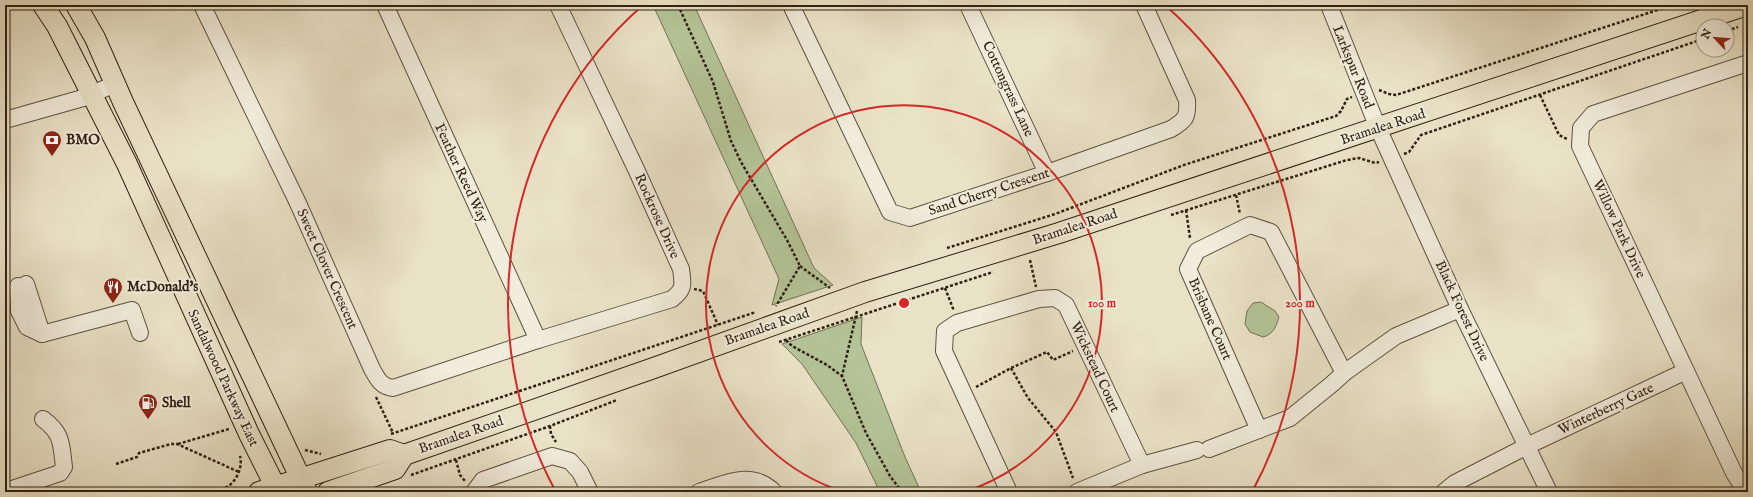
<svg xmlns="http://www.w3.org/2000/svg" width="1753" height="497" viewBox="0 0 1753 497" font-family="'IM FELL English',serif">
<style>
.green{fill:#b4c498;stroke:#727255}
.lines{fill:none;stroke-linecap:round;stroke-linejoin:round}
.minor-casing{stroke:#5e513f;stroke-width:18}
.major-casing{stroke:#2f2112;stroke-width:22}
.path{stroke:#2f2112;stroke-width:2.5;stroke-dasharray:3 2;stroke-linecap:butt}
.minor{stroke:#f1ecdb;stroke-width:16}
.major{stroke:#eae2c7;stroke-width:20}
.ring{fill:none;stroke:#d62828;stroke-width:2}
.labels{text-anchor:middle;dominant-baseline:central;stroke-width:4;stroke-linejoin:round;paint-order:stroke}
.street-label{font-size:14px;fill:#2f2112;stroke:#f1ecdb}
.poi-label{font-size:14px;font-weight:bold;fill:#2f2112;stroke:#f1ecdb;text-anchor:start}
.centre{fill:#d62828;stroke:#f1ecdb;stroke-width:2}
.ring-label{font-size:12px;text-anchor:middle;font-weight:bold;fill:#d62828;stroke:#f1ecdb;stroke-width:4;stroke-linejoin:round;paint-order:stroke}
</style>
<rect width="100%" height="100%" fill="#eae2c7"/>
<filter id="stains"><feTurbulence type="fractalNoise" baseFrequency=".005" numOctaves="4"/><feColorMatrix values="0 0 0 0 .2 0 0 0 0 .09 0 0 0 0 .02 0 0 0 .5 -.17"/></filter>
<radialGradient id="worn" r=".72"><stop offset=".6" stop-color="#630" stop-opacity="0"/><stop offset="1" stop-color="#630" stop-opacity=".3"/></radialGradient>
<!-- green -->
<g class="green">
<path d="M653,5H694L814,268L833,285L772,305L779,279Z"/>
<path d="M1261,302L1275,311L1279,317C1276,326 1274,334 1263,337L1250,332L1245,324L1247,311L1253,303Z"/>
<path d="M862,317L861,344L905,457L921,492H880L856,443L802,364L782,344Z"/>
</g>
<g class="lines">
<defs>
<g id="minor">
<path d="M202,5L297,201L372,369C377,378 381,387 393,388L538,340L672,299C685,289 683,284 681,269L636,169L558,5"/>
<path d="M385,5L538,340"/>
<path d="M791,5L890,212L910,218L1047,173L1171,129C1186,120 1188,117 1187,100L1144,5"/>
<path d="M968,5L1047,173"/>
<path d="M1329,5L1378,128L1460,309L1549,492"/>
<path d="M5,120L83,98L115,84"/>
<path d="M26,284L42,334"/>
<path d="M18,286L19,311L27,327L42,334L132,310L140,333"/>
<path d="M1259,430L1188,269L1197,251L1250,225L1271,232L1344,373"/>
<path d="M1209,449L1290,418L1332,384L1344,373L1396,336L1460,309"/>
<path d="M9,490L60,473L64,467C61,444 63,434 43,419"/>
<path d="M474,492L483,480L552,456L570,461L580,472L590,492"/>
<path d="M699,492C725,484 751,469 774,492"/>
<path d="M1009,492L944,351L945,331L957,323L1039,299L1055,298L1066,305L1142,465"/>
<path d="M1077,492L1142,465L1197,450"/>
<path d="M1444,492L1455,483L1527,446L1686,371"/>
<path d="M1746,492L1734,473L1580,146L1581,128L1593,114L1748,63"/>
</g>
<g id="major">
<path d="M43,5L57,26L127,164L249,434L278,492"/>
<path d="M76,5L95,38L123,102L307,492"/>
<path d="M259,492L390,450L404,455L651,369L865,292L1059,233L1747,5"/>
<path d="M328,492L395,469L404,455"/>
</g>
</defs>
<!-- minor casing -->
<use href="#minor" class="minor-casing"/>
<!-- major casing -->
<use href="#major" class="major-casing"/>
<!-- path -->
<g class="path">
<path d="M678,5L713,82L731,141L741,162L787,240L800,266L776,306"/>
<path d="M1727,31L1738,27"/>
<path d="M1379,90L1389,94L1396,95L1673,5"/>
<path d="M1540,95L1559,135L1567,139"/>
<path d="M1404,154L1409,152L1421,135L1703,39"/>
<path d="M1236,195L1240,214"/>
<path d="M1186,210L1190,238"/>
<path d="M1171,215L1347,160L1359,158L1375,163L1379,162"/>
<path d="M947,248L1055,214L1184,165L1336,116L1341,111L1347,99L1352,97"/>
<path d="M1030,260L1036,287"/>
<path d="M800,266L830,288"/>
<path d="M945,288L954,311"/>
<path d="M694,289L703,291L718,325"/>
<path d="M857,311L842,376L866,433L890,476L902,492"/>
<path d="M786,340L792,346L827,365L842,376"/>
<path d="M779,342L993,272"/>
<path d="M1011,368L1028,398L1056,432L1073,478"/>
<path d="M976,387L1011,368L1047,352L1053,360L1073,351"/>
<path d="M376,397L393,433"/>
<path d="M550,426L551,434L556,442"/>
<path d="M391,434L756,312"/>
<path d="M178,444L229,429"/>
<path d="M305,450L321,454"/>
<path d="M456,460L460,475L465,481"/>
<path d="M116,464L137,457L139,453L171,444H177L239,472"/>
<path d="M411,475L550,426L617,400"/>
<path d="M211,492C216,490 222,489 227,487C237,481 243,466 240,456"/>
</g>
<!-- minor -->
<use href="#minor" class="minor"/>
<!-- major -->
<use href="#major" class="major"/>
</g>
<!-- distance rings -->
<g class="ring">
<path d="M844 492A198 198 0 1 1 964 492"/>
<path d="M556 492A396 396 0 0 1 642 6M1166 6A396 396 0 0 1 1252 492"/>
</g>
<!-- icons -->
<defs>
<symbol id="bank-pin" viewBox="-11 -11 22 30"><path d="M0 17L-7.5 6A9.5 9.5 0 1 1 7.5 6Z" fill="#8f2418" stroke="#f1ecdb"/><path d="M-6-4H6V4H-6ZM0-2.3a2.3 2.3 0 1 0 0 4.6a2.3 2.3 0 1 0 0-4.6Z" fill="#fff"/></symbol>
<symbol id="restaurant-pin" viewBox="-11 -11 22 30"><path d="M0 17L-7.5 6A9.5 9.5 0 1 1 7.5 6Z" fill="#8f2418" stroke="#f1ecdb"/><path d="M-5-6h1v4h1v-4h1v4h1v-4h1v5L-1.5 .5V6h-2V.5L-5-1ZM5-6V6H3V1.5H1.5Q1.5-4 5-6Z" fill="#fff"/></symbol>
<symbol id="fuel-pin" viewBox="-11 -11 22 30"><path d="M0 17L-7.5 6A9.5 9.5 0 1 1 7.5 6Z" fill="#8f2418" stroke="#f1ecdb"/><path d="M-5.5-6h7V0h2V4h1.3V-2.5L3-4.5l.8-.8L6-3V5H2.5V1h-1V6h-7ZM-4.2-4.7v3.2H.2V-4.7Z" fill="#fff"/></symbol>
</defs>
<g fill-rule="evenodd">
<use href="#bank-pin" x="41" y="129" width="22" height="30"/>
<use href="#restaurant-pin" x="102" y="276" width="22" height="30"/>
<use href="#fuel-pin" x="137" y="392" width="22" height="30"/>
</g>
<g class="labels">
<!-- street labels -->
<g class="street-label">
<text transform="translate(1353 67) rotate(68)">Larkspur Road</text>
<text transform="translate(1008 89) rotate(65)">Cottongrass Lane</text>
<text transform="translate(1383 127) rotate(-18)">Bramalea Road</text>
<text transform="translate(461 173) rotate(65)">Feather Reed Way</text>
<text transform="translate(989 192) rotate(-18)">Sand Cherry Crescent</text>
<text transform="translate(657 216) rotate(66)">Rockrose Drive</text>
<text transform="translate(1075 227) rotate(-18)">Bramalea Road</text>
<text transform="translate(1619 229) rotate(65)">Willow Park Drive</text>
<text transform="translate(327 269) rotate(66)">Sweet Clover Crescent</text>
<text transform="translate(1462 311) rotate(65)">Black Forest Drive</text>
<text transform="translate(1210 319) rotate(66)">Brisbane Court</text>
<text transform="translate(767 327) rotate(-19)">Bramalea Road</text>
<text transform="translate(1095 367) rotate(65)">Wickstead Court</text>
<text transform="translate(223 378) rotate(65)">Sandalwood Parkway East</text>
<text transform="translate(1606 409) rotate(-25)">Winterberry Gate</text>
<text transform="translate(461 435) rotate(-19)">Bramalea Road</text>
</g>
<!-- poi labels -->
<g class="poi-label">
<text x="66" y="140">BMO</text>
<text x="127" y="287">McDonald's</text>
<text x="162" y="403">Shell</text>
</g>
</g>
<circle cx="904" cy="303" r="6" class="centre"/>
<g class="ring-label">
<text x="1102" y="307">100 m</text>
<text x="1300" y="307">200 m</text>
</g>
<!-- margin -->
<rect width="1753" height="497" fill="none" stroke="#eae2c7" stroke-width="20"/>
<rect x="6" y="6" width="1741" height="485" fill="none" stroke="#2f2112" stroke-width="2"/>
<rect x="10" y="10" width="1733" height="477" fill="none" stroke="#2f2112"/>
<!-- north arrow -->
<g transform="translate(1715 38) rotate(296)"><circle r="19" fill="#f1ecdb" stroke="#a39b8b"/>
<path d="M0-3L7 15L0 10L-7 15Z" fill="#8f2418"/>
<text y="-6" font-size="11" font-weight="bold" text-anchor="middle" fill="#2f2112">N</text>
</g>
<rect width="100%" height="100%" filter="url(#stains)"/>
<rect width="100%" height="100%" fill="url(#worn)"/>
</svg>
